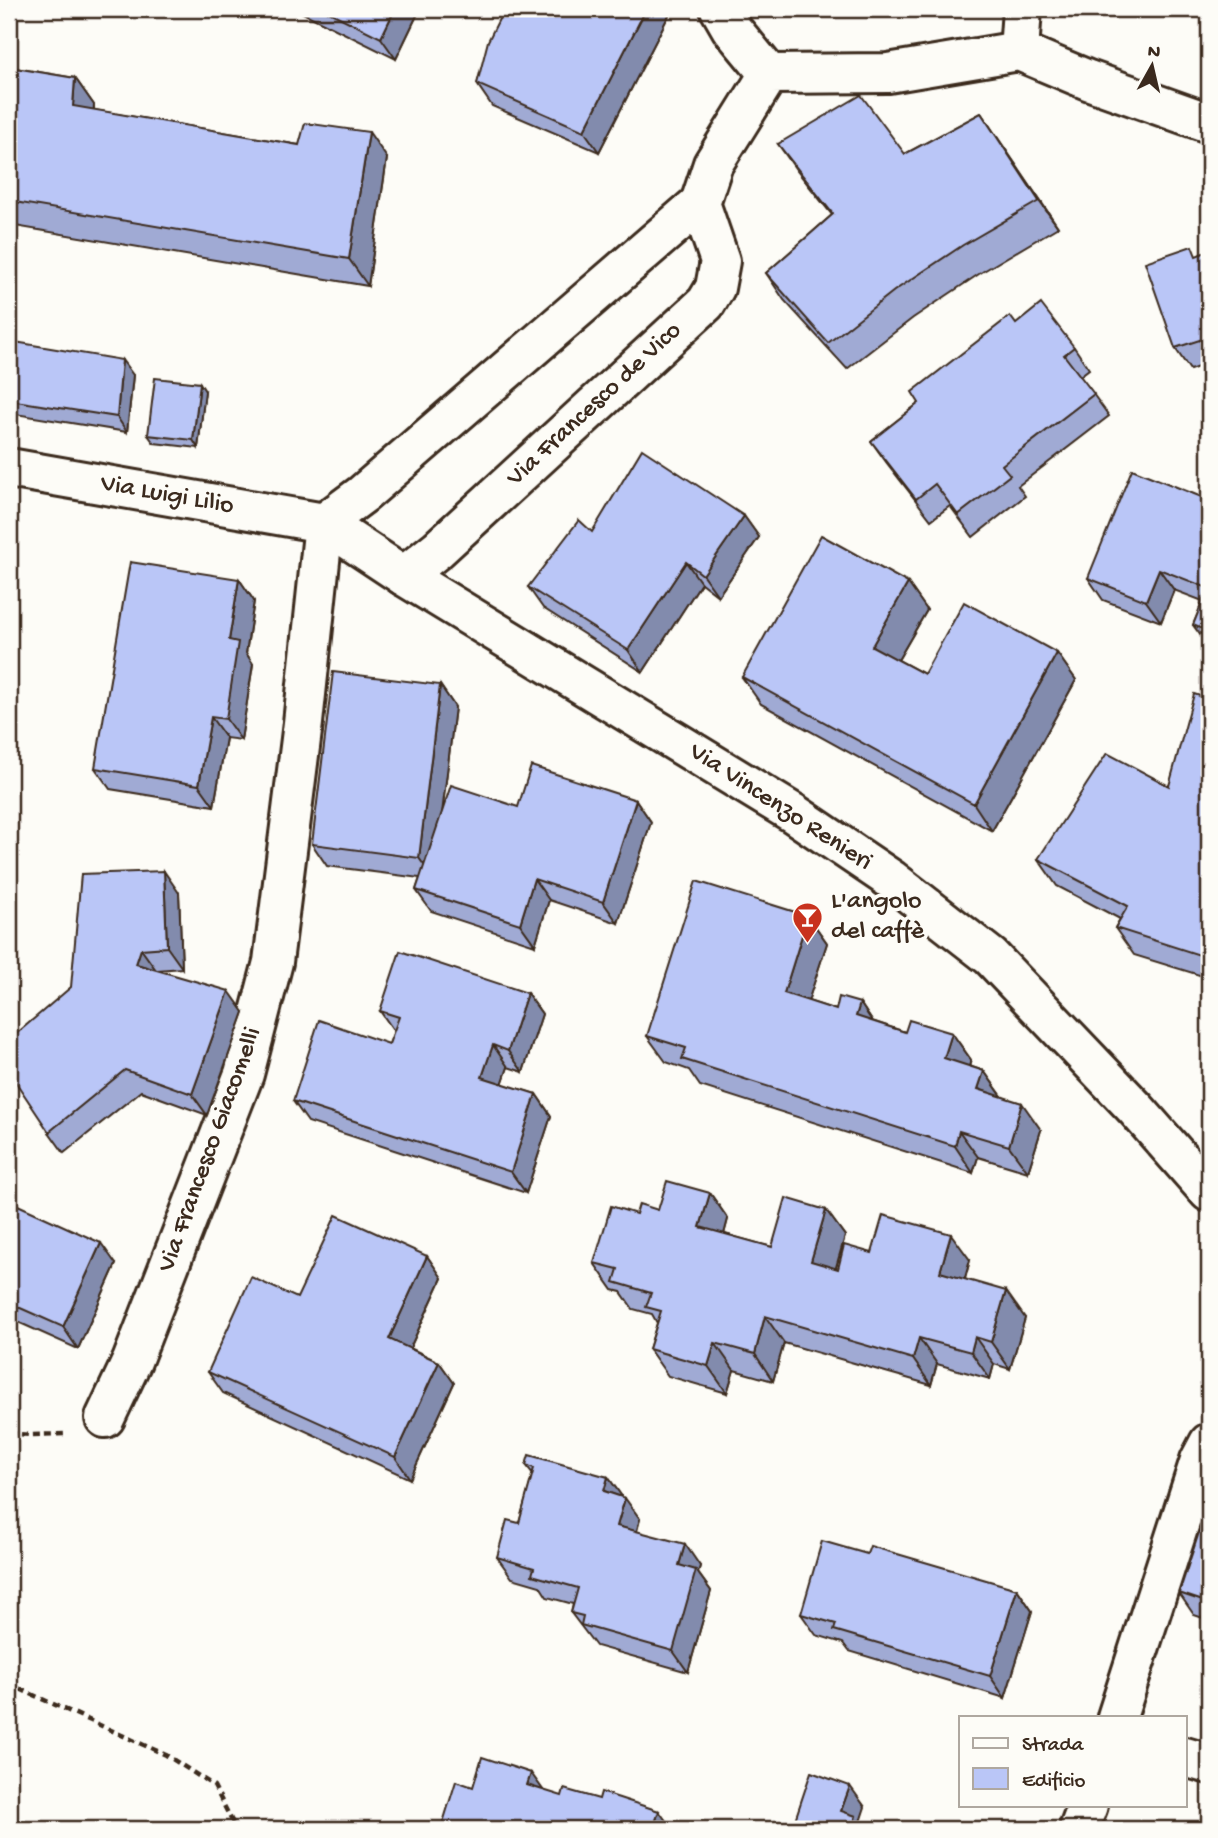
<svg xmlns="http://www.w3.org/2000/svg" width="1218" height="1838" viewBox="0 0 1218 1838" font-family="'Gochi Hand',sans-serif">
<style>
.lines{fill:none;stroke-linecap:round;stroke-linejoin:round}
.street-casing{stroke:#3b2a1e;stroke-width:44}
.path{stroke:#3b2a1e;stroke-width:4.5;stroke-dasharray:7 5;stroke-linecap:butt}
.street{stroke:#fdfcf7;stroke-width:38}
.wall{fill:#a0aad4;stroke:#3b2a1e;stroke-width:2}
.shaded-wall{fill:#828bad;stroke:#3b2a1e;stroke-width:2}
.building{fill:#bac6f7;stroke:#3b2a1e;stroke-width:2}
.labels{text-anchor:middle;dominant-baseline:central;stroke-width:7;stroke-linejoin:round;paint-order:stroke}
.street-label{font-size:26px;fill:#3b2a1e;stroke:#fdfcf7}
.poi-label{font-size:26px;fill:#3b2a1e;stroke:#fdfcf7;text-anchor:start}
</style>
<rect width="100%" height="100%" fill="#fdfcf7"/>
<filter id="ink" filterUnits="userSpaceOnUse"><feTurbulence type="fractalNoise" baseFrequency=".0143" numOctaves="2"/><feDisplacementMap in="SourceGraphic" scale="14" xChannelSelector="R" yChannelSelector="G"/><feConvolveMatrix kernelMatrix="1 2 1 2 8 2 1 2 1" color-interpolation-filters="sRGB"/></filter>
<g filter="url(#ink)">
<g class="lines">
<defs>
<g id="street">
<path d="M720,9L731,28L769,74"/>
<path d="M1019,51L1022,9"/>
<path d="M700,203L713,164L769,74L888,73L1019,51L1088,80L1209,123"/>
<path d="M9,468L324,523L404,576L793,813L892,880L991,957L1136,1109L1209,1192"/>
<path d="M324,523L363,494L700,203L720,261L715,288L706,303L438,549L404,576"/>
<path d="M105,1418L132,1361L244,1074L273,962L303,723L324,523"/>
<path d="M1117,1717L1200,1460L1209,1443"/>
<path d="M1185,1757L1209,1764"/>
<path d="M1079,1829L1088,1805"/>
</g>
</defs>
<!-- street casing -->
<use href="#street" class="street-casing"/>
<!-- path -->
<g class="path">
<path d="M9,1433L30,1435L65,1434"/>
<path d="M9,1684L166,1755L214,1786L236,1829"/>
</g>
<!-- street -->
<use href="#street" class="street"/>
</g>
<!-- wall -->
<g class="wall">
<path d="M295,9H420L396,59Z"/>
<path d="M504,9H672L599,152L492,106L477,84Z"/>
<path d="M9,67L75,78L94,105V110L299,145L387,158L368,286L9,225Z"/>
<path d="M981,113L1058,227L982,272L913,318L847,369L784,300L766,273L832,215L797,171L778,144L905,154Z"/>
<path d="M1209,251V363L1190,370L1175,348L1199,255Z"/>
<path d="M1016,324L1074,347L1089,369L1080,376L1109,416L1018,486L1025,496L973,537L950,506L931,520L886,462L871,441L919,403Z"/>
<path d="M9,341L133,375L127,432L9,413Z"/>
<path d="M205,391L198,448L154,443L148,435Z"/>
<path d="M1209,500V647L1193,625L1203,601L1174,590L1161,622L1103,600L1088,578Z"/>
<path d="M744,516L759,537L718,596L701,583L643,672L543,608L528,587L592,532Z"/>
<path d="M239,579L254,601L246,653L253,664L241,740L226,738L214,806L110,789L95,768Z"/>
<path d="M908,583L927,610L898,660L924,674L1057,653L1076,680L992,831L761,704L742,677Z"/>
<path d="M440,685L455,707L442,812L636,800L651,822L618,923L549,900L535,945L431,911L416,890L420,878L327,866L312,844Z"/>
<path d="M1209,699V978L1134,955L1115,928L1120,919L1057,886L1038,859L1169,786Z"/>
<path d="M179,893L182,968L158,970L244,1012L207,1115L141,1091L64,1153L49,1132L71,987Z"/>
<path d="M808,916L827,943L808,1001L836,1010L860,1003L872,1021L905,1032L952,1033L971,1060L969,1066L984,1071L1002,1096L1041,1130L1028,1172L978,1157L973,1173L700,1086L689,1070L666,1062L647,1036Z"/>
<path d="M527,993L542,1014L523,1072L508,1067L502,1084L536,1094L551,1116L526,1193L308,1122L293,1101L389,1044L394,1031L380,1011Z"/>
<path d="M710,1193L728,1219L724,1234L772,1247L826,1210L845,1236L836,1268L838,1269L872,1253L970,1260L965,1279L1025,1318L1010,1369L994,1364L990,1379L937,1364L931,1385L784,1343L773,1381L734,1370L727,1393L668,1376L649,1349L657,1323L652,1314L633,1309L621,1292L613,1290L594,1263L636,1214L658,1210Z"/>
<path d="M9,1201L116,1264L78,1349L9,1318Z"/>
<path d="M427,1256L442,1278L410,1348L439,1362L454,1383L410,1479L223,1393L208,1372L297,1298Z"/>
<path d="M526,1465L608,1477L622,1497L640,1519L637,1531L700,1566L698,1573L711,1591L688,1672L596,1646L571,1613L573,1604L547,1597L540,1586L512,1578L497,1557L519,1523L533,1474Z"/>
<path d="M1209,1502V1620L1194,1615L1179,1593Z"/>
<path d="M867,1554L1017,1589L1032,1611L1005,1698L849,1651L843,1643L816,1635L801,1614Z"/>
</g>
<!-- shaded-wall -->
<g class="shaded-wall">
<path d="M395,9H420L396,59L381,38Z"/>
<path d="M646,9H672L599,152L584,131Z"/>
<path d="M75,78L94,105L92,133L73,106Z"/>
<path d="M981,113L999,140L1058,227L1039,201Z"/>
<path d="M369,132L387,158L368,286L349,259Z"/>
<path d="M122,360L133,375L127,432L117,417Z"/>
<path d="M200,383L205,391L198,448L193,440Z"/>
<path d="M744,516L759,537L718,596L703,575Z"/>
<path d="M686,562L701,583L643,672L628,650Z"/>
<path d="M1159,569L1174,590L1161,622L1146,601Z"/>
<path d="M239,579L254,601L246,653L253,664L241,740L226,719L229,640Z"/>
<path d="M908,583L927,610L891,672L872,646Z"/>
<path d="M1057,653L1076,680L992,831L974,804Z"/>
<path d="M440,685L455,707L434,879L419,858Z"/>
<path d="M211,717L226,738L214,806L199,785Z"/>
<path d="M636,800L651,822L618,923L603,902Z"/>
<path d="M164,871L179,893L182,968L167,947Z"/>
<path d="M534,879L549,900L535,945L520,924Z"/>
<path d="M808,916L827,943L802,1020L784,993Z"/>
<path d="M141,949L156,970L136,964Z"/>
<path d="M229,991L244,1012L207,1115L192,1094Z"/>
<path d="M527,993L542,1014L523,1072L508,1051Z"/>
<path d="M860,1003L878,1030L856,1016Z"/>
<path d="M952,1033L971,1060L963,1085L944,1058Z"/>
<path d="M493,1045L508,1067L497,1099L482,1077Z"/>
<path d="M984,1071L1003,1098L978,1089Z"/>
<path d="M536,1094L551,1116L526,1193L511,1172Z"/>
<path d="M1022,1103L1041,1130L1028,1172L1009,1146Z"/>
<path d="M959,1131L978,1157L973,1173L955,1146Z"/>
<path d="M710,1193L728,1219L719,1253L700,1227Z"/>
<path d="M826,1210L845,1236L830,1288L811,1261Z"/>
<path d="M951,1234L970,1260L959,1299L940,1272Z"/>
<path d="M101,1243L116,1264L78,1349L63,1327Z"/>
<path d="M427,1256L442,1278L404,1361L389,1339Z"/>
<path d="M1006,1291L1025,1318L1010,1369L991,1342Z"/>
<path d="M765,1316L784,1343L773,1381L755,1354Z"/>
<path d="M975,1337L994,1364L990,1379L971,1352Z"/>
<path d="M919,1338L937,1364L931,1385L913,1359Z"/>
<path d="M715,1343L734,1370L727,1393L708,1366Z"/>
<path d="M439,1362L454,1383L410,1479L395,1457Z"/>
<path d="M608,1477L623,1498L604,1491Z"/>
<path d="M625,1498L640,1519L632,1547L617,1526Z"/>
<path d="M685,1544L700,1566L698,1573L711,1591L688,1672L673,1651L679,1565Z"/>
<path d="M1017,1589L1032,1611L1005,1698L990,1676Z"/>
<path d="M531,1773L546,1794L527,1785Z"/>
<path d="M850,1786L865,1807L860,1822L865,1829H858L841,1811Z"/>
<path d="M659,1811L672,1829H653Z"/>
</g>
<!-- building -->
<g class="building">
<path d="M323,9H395L381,38Z"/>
<path d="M504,9H646L584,131L477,84L488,41Z"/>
<path d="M9,67L75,78L73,106L299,145L305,123L369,132L349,259L9,201Z"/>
<path d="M861,95L905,154L981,113L1039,201L963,245L894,291L828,343L766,273L833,214L778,144Z"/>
<path d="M1192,246L1196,256L1209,251V337L1175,348L1145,262Z"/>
<path d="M1041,304L1074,347L1064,355L1094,394L1002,465L1010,475L958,515L935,484L916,499L871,441L919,403L912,392L1010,316L1016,324Z"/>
<path d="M9,341L122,360L117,417L9,400Z"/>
<path d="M155,378L200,383L193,440L148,435Z"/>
<path d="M642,449L744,516L703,575L686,562L628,650L528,587L579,520L592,532Z"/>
<path d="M1132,469L1209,500V632L1193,625L1208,588L1159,569L1146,601L1088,578Z"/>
<path d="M821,535L908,583L872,646L924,674L964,602L1057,653L974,804L742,677Z"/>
<path d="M130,562L239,579L229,640L238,642L226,719L211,717L199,785L95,768Z"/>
<path d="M333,672L440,685L419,858L312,844Z"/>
<path d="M1194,694L1209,699V958L1115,928L1128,906L1038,859L1107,753L1169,786Z"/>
<path d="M531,766L636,800L603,902L534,879L520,924L416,890L451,785L518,807Z"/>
<path d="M164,871L167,947L141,949L136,964L229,991L192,1094L125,1070L49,1132L9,1072V1040L71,987L81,874Z"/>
<path d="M696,881L808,916L784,993L836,1010L839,997L860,1003L856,1016L905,1032L909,1020L952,1033L944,1058L984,1071L978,1089L1022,1103L1009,1146L959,1131L955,1146L682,1059L686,1048L647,1036Z"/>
<path d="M400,951L527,993L508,1051L493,1045L482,1077L536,1094L511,1172L293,1101L319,1020L389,1044L399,1017L380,1011Z"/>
<path d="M667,1181L710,1193L700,1227L772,1247L786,1198L826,1210L811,1261L838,1269L844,1245L872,1253L883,1215L951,1234L940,1272L1006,1291L991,1342L975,1337L971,1352L919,1338L913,1359L765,1316L755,1354L715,1343L708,1366L649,1349L661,1311L646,1307L651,1293L614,1282L618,1269L594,1263L611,1206L636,1214L639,1204L658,1210Z"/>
<path d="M9,1201L101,1243L63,1327L9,1303Z"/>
<path d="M336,1215L427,1256L389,1339L439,1362L395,1457L208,1372L251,1277L297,1298Z"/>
<path d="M529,1455L608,1477L604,1491L625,1498L617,1526L685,1544L679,1565L696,1570L673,1651L581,1625L583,1616L571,1613L578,1588L532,1575L534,1568L497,1557L507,1520L519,1523L534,1468L526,1465Z"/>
<path d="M1209,1502V1603L1179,1593Z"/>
<path d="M822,1541L867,1554L870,1546L1017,1589L990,1676L834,1630L836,1624L801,1614Z"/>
<path d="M482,1757L531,1773L527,1785L562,1796L564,1789L599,1799L601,1792L659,1811L653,1829H441L456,1781L473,1787Z"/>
<path d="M811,1772L850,1786L841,1811L856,1816L854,1823L874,1829H792Z"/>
</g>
</g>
<!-- icons -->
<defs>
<symbol id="bar-pin" viewBox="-11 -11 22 30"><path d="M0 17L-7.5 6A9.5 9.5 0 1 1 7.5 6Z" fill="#c8321e" stroke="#fdfcf7"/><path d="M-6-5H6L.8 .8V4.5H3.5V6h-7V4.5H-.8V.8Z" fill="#fff"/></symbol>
</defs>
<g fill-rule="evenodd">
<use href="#bar-pin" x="790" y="900" width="35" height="47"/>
</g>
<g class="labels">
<!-- street labels -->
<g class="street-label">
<text transform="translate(595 405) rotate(-43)">Via Francesco de Vico</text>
<text transform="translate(167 496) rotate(10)">Via Luigi Lilio</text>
<text transform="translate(780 808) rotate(33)">Via Vincenzo Renieri</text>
<text transform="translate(211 1150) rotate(-70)">Via Francesco Giacomelli</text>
</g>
<!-- poi labels -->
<g class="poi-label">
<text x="831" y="902">L'angolo<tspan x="831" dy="30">del caffè</tspan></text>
</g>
</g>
<!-- margin -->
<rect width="1218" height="1838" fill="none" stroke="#fdfcf7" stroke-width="35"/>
<rect x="18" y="18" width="1183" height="1803" fill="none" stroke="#3b2a1e" stroke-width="2.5" filter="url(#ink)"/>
<!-- legend -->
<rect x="959" y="1716" width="228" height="91" fill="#fdfcf7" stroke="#afa8a0" stroke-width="2"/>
<rect x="973" y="1738" width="35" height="10" fill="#fdfcf7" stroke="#afa8a0" stroke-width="2"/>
<text x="1022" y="1750" font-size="21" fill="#3b2a1e">Strada</text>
<rect x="973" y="1768" width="35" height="21" fill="#bac6f7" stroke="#afa8a0" stroke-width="2"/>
<text x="1022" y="1786" font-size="21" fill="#3b2a1e">Edificio</text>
<!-- north arrow -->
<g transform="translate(1152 66) rotate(8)" stroke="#fdfcf7" stroke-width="5" paint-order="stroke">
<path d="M0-5L12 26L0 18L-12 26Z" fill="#3b2a1e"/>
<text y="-10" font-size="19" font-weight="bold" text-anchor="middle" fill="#3b2a1e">N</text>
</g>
</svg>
